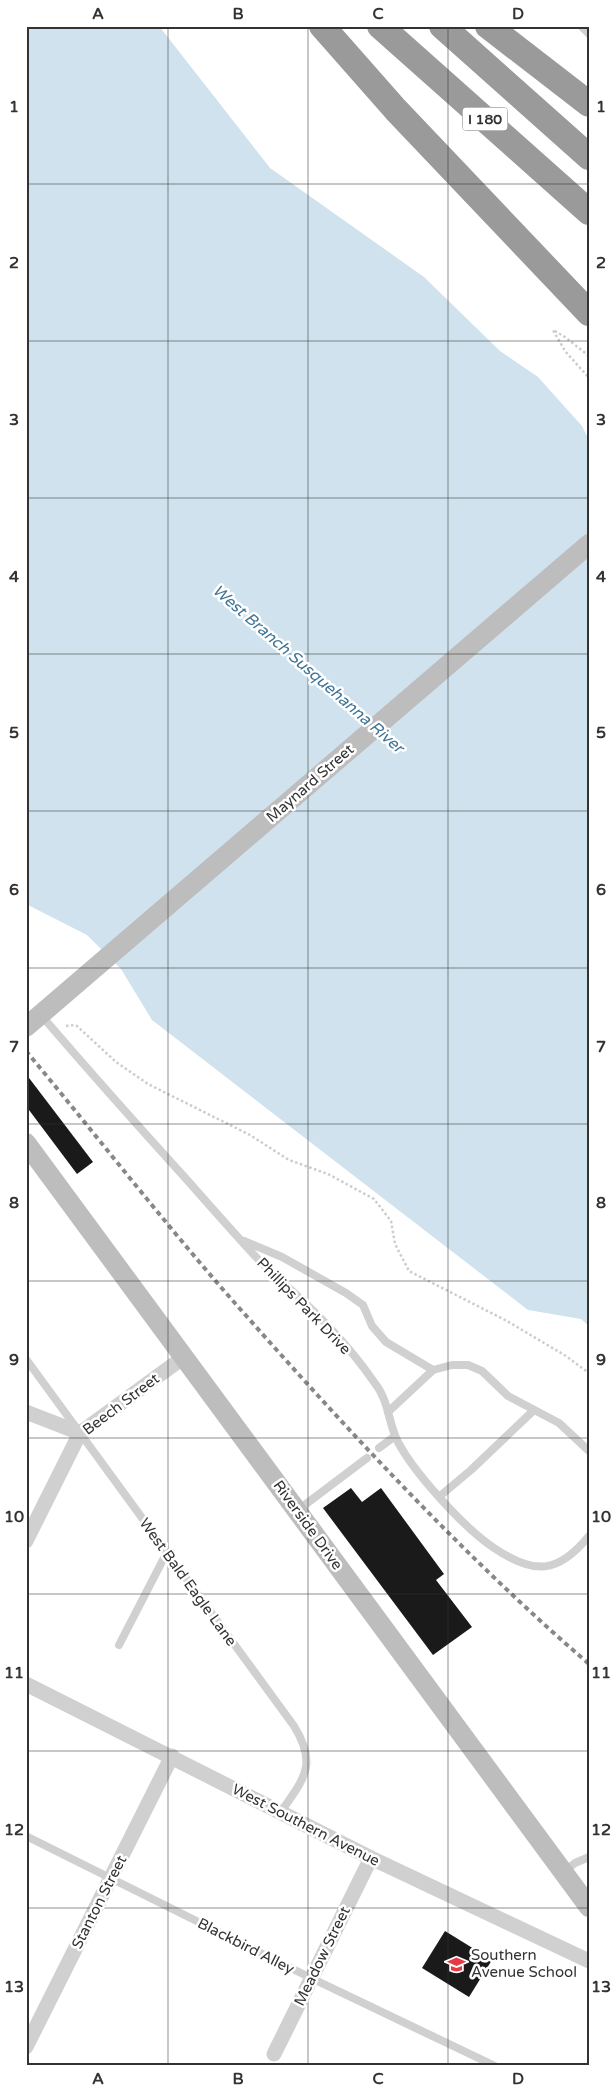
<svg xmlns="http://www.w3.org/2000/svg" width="615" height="2092" viewBox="0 0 615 2092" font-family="'Varela Round',sans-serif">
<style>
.water{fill:#cfe2ee}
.building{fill:#1a1a1a}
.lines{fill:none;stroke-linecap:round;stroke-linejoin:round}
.path{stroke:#cdcdcd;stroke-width:2.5;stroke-dasharray:2.5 2.5;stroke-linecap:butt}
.lane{stroke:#d0d0d0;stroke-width:8}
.street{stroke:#d0d0d0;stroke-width:15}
.secondary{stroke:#bdbdbd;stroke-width:20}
.highway{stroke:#9a9a9a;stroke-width:26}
.rail{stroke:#888;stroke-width:4;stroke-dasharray:5 4;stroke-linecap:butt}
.grid{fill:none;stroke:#333;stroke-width:1;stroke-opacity:0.55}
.labels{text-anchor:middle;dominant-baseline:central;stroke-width:5;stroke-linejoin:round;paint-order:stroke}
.shield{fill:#fff;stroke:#707070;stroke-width:1}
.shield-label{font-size:14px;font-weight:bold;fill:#333}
.street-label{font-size:15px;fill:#333;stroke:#fff}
.poi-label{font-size:15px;fill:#333;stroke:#fff;text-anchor:start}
.water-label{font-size:16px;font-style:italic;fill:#3f7597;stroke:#fff}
.neatline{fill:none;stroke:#333;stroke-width:2}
.grid-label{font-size:16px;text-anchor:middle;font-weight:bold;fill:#333}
</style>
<rect width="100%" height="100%" fill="#fff"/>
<!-- water -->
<path class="water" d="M26,26H159L270,168L424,277L500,351L538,377L582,426L589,440V1326L581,1319L528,1310L152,1020L121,969L87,935L26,904Z"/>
<!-- building -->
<g class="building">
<path d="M26,1074L93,1162L77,1174L26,1106Z"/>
<path d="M351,1488L362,1502L381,1488L444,1574L436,1580L472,1627L433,1655L323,1508Z"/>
<path d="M445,1931L492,1960L469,1997L422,1968Z"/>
</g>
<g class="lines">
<!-- path -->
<g class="path">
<path d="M589,356L565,337L553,330L565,351L589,378"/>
<path d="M66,1026L74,1025L77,1026L116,1062L148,1084L250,1135L289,1160L328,1174L374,1199L391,1221L395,1244L409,1271L507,1321L566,1356L589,1373"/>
</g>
<!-- lane -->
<g class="lane">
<path d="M581,26L589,34"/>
<path d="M41,1015C89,1071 138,1126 188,1181C210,1206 233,1232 256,1257C280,1281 307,1303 330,1328C346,1345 361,1363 374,1382C388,1399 388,1419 396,1438C411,1470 464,1528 494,1548C534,1575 558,1574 589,1536"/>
<path d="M244,1241L282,1257L346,1293L363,1305L372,1326L386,1342L433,1370"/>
<path d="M26,1359L294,1726C318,1765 304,1778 281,1812"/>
<path d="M388,1412L433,1370L452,1365H468L482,1371L508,1396L559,1423L589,1451"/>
<path d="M379,1448L395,1436"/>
<path d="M440,1496L471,1470L534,1410"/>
<path d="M298,1510L367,1458"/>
<path d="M119,1645L167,1552"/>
<path d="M26,1836L311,1978L495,2066"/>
<path d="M565,1871L575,1863L589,1857"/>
</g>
<!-- street -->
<g class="street">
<path d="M26,1412L80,1433"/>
<path d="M26,1541L80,1433L184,1357"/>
<path d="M26,1684L371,1858L589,1961"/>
<path d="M26,2047L172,1756"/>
<path d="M274,2054L371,1858"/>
</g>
<!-- secondary -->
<g class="secondary">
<path d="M26,1027L589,544"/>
<path d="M26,1143L589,1907"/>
</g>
<!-- highway -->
<g class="highway">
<path d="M322,26L396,110L589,313"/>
<path d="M380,26L589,212"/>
<path d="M442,26L589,157"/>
<path d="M488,26L589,104"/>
</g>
<!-- rail -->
<path class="rail" d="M26,1051C93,1131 157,1214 226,1293C340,1422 458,1551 589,1664"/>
</g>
<!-- grid -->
<path class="grid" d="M168,26V2066M308,26V2066M448,26V2066M26,184H589M26,341H589M26,498H589M26,654H589M26,811H589M26,968H589M26,1124H589M26,1281H589M26,1438H589M26,1594H589M26,1751H589M26,1908H589"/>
<!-- icons -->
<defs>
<symbol id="school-bare" viewBox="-9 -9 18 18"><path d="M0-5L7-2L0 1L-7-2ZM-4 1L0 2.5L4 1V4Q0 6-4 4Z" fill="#e63946" stroke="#fff" stroke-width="2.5" paint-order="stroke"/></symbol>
</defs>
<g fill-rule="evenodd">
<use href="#school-bare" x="444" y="1952" width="25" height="25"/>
</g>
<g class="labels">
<!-- shield labels -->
<rect class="shield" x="462.5" y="107.5" width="45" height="23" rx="4"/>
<g class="shield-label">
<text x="485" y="119">I 180</text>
</g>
<!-- street labels -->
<g class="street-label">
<text transform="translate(310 783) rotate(-41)">Maynard Street</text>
<text transform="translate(304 1306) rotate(46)">Phillips Park Drive</text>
<text transform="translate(121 1404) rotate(-37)">Beech Street</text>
<text transform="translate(308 1525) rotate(54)">Riverside Drive</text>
<text transform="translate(188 1582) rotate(54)">West Bald Eagle Lane</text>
<text transform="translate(306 1825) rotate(27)">West Southern Avenue</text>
<text transform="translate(99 1902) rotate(-63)">Stanton Street</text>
<text transform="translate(246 1946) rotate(27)">Blackbird Alley</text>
<text transform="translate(322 1956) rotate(-64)">Meadow Street</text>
</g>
<!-- poi labels -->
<g class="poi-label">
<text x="471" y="1955">Southern<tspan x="471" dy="17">Avenue School</tspan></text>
</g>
<!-- water labels -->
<g class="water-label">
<text transform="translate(308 669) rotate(41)">West Branch Susquehanna River</text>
</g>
</g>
<!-- border -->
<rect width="615" height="2092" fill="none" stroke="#ffffff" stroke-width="55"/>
<rect x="28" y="28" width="560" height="2036" class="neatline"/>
<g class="grid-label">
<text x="98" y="19">A</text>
<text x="238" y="19">B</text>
<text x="378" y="19">C</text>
<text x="518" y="19">D</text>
<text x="14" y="112">1</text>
<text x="601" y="112">1</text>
<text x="14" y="268">2</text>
<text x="601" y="268">2</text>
<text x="14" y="425">3</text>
<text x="601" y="425">3</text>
<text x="14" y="582">4</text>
<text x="601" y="582">4</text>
<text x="14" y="738">5</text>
<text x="601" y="738">5</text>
<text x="14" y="895">6</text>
<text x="601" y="895">6</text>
<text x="14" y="1052">7</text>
<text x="601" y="1052">7</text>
<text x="14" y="1208">8</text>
<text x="601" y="1208">8</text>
<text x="14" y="1365">9</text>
<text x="601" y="1365">9</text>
<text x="14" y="1522">10</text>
<text x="601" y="1522">10</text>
<text x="14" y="1678">11</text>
<text x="601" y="1678">11</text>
<text x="14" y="1835">12</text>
<text x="601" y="1835">12</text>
<text x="14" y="1992">13</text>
<text x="601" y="1992">13</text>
<text x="98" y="2084">A</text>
<text x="238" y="2084">B</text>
<text x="378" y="2084">C</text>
<text x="518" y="2084">D</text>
</g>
</svg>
